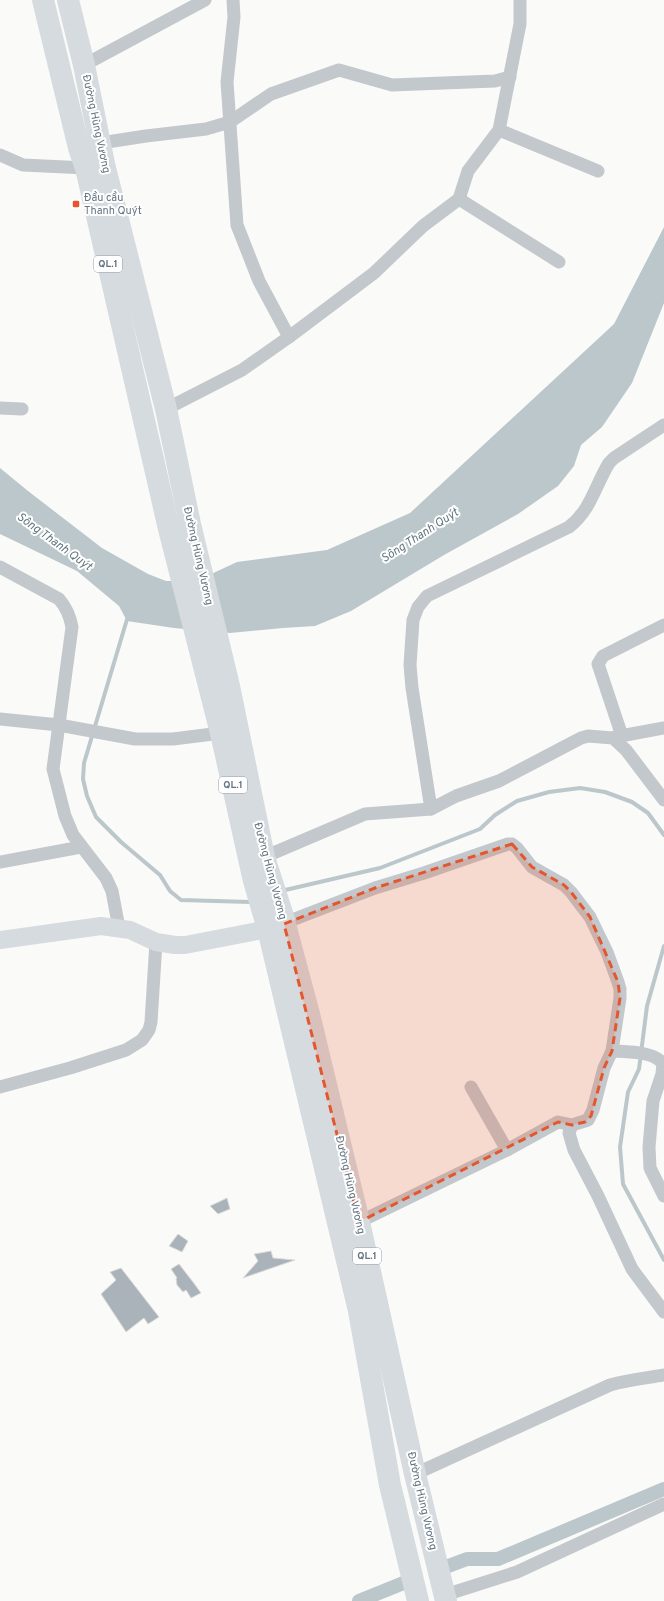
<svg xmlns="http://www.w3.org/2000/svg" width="664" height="1601" viewBox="0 0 664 1601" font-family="Overpass,sans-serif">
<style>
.water{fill:#bbc7cb}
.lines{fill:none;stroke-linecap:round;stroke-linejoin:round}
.stream{stroke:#bbc7cb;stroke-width:4}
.canal{stroke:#bbc7cb;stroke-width:14}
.building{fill:#aab3b9;stroke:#dcdcda}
.street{stroke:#c3c8cc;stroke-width:13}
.secondary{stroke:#d6dbdf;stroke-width:18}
.highway{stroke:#d6dbdf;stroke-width:22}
.marked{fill:#e4572e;fill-opacity:0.2;stroke:#e4572e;stroke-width:3;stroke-dasharray:8 5;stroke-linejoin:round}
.poi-dot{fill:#e4572e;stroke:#fff;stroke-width:1.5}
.labels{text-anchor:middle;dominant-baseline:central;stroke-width:4;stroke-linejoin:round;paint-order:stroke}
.shield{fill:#fff;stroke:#939fa8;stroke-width:1}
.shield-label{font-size:10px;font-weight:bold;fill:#657683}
.street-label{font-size:11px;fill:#657683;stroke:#fff}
.poi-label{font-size:11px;fill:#657683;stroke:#fff;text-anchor:start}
.water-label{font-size:12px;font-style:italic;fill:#60757c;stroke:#fff}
</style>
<rect width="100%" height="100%" fill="#fafaf8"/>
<!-- water -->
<path class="water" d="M664,227V303L632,383L602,427L581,445L574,466L558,486L518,514L444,555L351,611L315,626L283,628L230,633L174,628L127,621L119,606L77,571L0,534V468L28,491L102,548L148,574L166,581H196L237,562L327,550L410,513L614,324Z"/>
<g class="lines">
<!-- stream -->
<g class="stream">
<path d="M128,616L84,763L83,779L87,796L96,817L121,842L160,875L170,891L181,900L250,902L254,901"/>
<path d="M281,891L380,868L480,829L495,815L517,801L549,792L580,788L605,792L632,802L648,813L664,835"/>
<path d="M664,946L647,1006L639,1069L628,1092L620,1147L623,1184L664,1260"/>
</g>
<!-- canal -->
<g class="canal">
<path d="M443,1568L467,1559H498L664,1489"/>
<path d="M359,1601L406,1582"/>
</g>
</g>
<!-- building -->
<g class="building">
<path d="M227,1198L230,1209L218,1214L210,1206Z"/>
<path d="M178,1234L188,1241L182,1252L169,1246Z"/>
<path d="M271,1251L273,1258L295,1260L243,1278L258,1261L254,1254Z"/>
<path d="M179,1264L193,1282L201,1293L191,1298L186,1290L183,1292L177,1285L176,1279L177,1278L171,1269Z"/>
<path d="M121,1268L159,1317L148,1324L144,1318L126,1332L101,1294L116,1280L110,1272Z"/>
</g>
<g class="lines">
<!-- street -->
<g class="street">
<path d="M233,0L234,17L227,82L237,225L259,281L289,337"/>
<path d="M84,65L205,0"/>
<path d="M499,130L598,171"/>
<path d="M94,144L146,136L206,129L230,122L271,94L339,70L392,85L495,81L510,77"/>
<path d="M0,155L23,165L86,168L92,166"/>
<path d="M459,199L559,262"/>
<path d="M0,408L22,409"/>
<path d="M166,409L242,370L289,337L374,273L423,226L459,199L468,171L499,130L520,24V0"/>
<path d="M0,567L59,599C66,607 70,616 72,627L53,769L65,816L73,835L106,878L112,891L119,928"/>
<path d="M0,719L59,725L135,739H173L221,733"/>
<path d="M622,736L598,664L603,656L664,625"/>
<path d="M615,737L664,728"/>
<path d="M431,809L412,688L410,665L413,620L418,607L427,596L569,527C591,510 595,486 609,463L614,458L664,425"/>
<path d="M264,857L365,814L431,809L456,796L499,781L581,738L588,736L613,738L626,750L664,800"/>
<path d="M0,862L81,847"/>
<path d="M279,925L375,888L424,873L508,844H512L517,848L532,867L564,885L571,892L590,917L607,952L618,982L620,989V998L612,1051L604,1068L593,1110L588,1120L572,1125L569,1133L574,1150L598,1196L632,1269L664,1312"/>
<path d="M612,1051C627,1052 654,1051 663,1064L662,1074L653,1101L649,1147L650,1168L664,1196"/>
<path d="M0,1087L70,1068L126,1050L142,1040L149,1030L151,1022L156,942"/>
<path d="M471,1087L507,1150"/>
<path d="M359,1222L507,1150L558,1122L572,1125"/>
<path d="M415,1474L610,1385C628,1380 646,1378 664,1375"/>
<path d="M445,1595L517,1572L664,1504"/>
</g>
<!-- secondary -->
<path class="secondary" d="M0,940L101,926L130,930L156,942L175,945H185L268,929"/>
<!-- highway -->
<g class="highway">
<path d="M43,0L79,148L86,168L169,529L221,733L254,881L268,929L359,1311L390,1485L418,1601"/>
<path d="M68,0L84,65L104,164L166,409L190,524L229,686L264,857L282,913L309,1014L359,1222L415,1474L446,1601"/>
</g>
</g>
<!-- marked area -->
<path class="marked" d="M512,844L532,867L564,885L571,892L590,917L618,982L620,998L612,1051L604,1068L591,1116L585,1122L572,1125L558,1122L359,1222L284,924L375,888Z"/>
<!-- markers -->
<rect class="poi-dot" x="72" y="200" width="8" height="8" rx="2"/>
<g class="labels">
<!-- shield labels -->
<g class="shield">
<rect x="94" y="256" width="28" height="16" rx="3"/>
<rect x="219" y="777" width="28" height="16" rx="3"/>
<rect x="353" y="1248" width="28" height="16" rx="3"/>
</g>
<g class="shield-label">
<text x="108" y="264">QL.1</text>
<text x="233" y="785">QL.1</text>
<text x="367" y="1256">QL.1</text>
</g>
<!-- street labels -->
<g class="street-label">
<text transform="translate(96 124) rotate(78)">Đường Hùng Vương</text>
<text transform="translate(198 556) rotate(77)">Đường Hùng Vương</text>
<text transform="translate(270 871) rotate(75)">Đường Hùng Vương</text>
<text transform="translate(350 1185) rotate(77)">Đường Hùng Vương</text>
<text transform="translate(422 1501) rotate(77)">Đường Hùng Vương</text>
</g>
<!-- poi labels -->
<g class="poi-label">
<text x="84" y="198">Đầu cầu<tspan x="84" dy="13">Thanh Quýt</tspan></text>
</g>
<!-- water labels -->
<g class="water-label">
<text transform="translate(420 536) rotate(-33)">Sông Thanh Quýt</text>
<text transform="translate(54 542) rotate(36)">Sông Thanh Quýt</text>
</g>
</g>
</svg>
